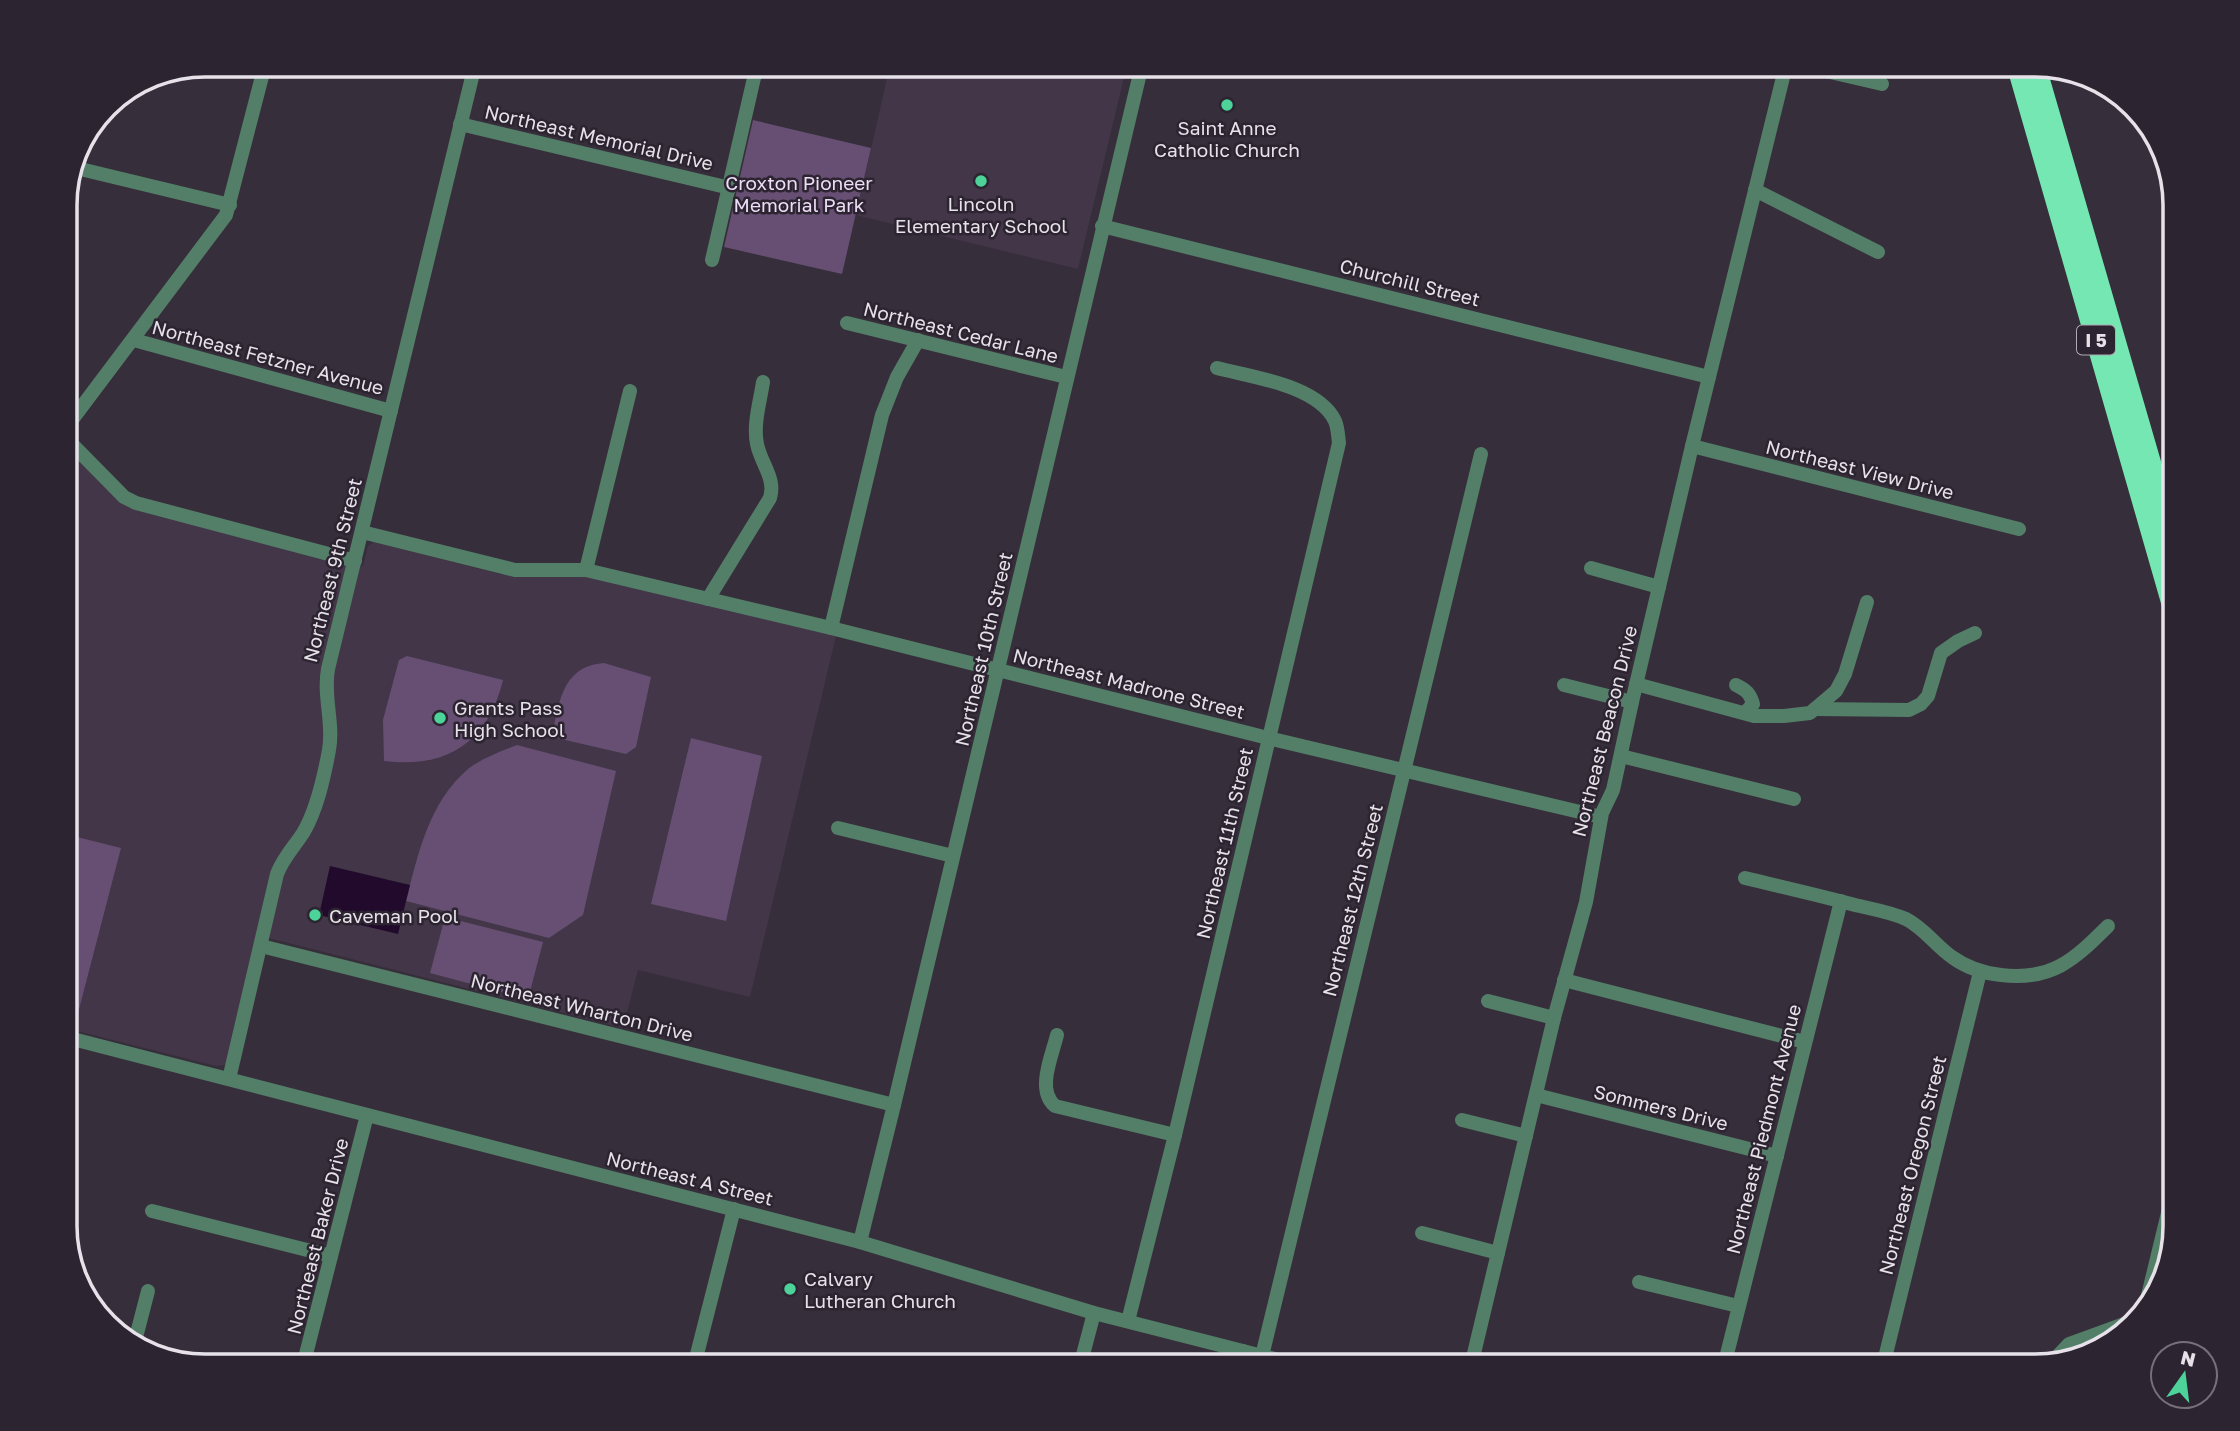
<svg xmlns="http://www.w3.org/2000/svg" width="2240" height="1431" viewBox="0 0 2240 1431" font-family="'Golos Text',sans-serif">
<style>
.built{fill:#423648}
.green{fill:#664f73}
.water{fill:#220a2d}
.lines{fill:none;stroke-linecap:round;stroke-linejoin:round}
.minor{stroke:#537e68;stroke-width:14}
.highway{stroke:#74e7b2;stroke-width:21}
.poi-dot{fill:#4dd39a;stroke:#2c2430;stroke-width:2.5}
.labels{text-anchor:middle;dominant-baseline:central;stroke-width:5;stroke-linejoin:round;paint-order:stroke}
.shield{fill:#2c2430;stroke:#afa9b2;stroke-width:2}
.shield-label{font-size:18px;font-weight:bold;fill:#e7e2ea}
.poi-label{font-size:19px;fill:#e7e2ea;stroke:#2c2430;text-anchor:start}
.street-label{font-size:19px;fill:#e7e2ea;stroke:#2c2430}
.park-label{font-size:19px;fill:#edddf7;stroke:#2c2430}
.rim{fill:none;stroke:#e7e2ea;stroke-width:3.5}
</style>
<rect width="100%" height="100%" fill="#362e3a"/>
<!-- built -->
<g class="built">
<path d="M890,65H1127L1078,269L856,215Z"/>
<path d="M65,447L121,499L363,566L368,546L374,542L500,574L589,576L836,636L750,997L638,970L623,1028L257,935L228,1061L225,1065L216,1066L65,1028Z"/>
</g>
<!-- green -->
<g class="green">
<path d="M753,120L871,148L842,274L724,247Z"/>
<path d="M407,656L503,680C488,742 447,769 384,761L383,720L399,660Z"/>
<path d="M604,663L651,677L636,747L626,754L552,737C559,703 562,666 604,663Z"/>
<path d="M691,738L762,756L726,921L651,904Z"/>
<path d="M517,745L616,771L583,915L549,938L406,901C418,854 429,802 468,769C482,758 500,752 517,745Z"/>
<path d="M65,834L121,848L77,1017L65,1014Z"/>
<path d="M445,917L543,942L528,999L430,973Z"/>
</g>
<!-- water -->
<path class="water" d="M330,866L410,885L398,934L319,915Z"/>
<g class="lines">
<!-- minor -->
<g class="minor">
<path d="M1800,65L1882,84"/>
<path d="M460,124L730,188"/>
<path d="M72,167L230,205"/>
<path d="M1755,190L1878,252"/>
<path d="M1102,226L1709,377"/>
<path d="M712,260L757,65"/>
<path d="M847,323L1066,377"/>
<path d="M134,340L391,411"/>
<path d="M65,429L226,215L265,65"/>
<path d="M65,437L124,497L136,503L355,561"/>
<path d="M1692,446L2019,529"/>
<path d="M362,532L515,570H586L831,628L1268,738L1601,817"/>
<path d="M1591,568L1659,587"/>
<path d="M586,570L630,391"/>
<path d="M708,599L770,498C776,478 761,464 757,444C753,424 760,402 763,382"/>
<path d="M831,628L882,415L897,377L918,340"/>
<path d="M1636,684L1754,716H1784L1810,713L1836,691L1845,674L1867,602"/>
<path d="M1564,685L1632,702"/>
<path d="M1736,685C1746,690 1750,693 1753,704L1745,713"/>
<path d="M1815,709L1909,710L1921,704L1928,696L1941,653L1958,641L1975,633"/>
<path d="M1621,756L1794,799"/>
<path d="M838,828L953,856"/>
<path d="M1745,878C1782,887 1818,895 1855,905C1872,909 1890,912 1906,919C1924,928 1936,946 1952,957C1967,968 1982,973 2001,975C2052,981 2074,960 2108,926"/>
<path d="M261,946L894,1105"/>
<path d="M1564,980L1805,1042"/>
<path d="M1488,1001L1554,1018"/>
<path d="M1057,1035C1052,1056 1036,1090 1055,1106L1175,1135"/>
<path d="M65,1037L860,1242L1094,1313L1302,1366"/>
<path d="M229,1079L277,874C283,858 294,847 303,833C317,810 324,777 329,750C334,723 323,697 328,669L475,65"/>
<path d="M1536,1095L1777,1156"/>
<path d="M1462,1120L1526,1136"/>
<path d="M152,1211L331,1256"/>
<path d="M1422,1233L1498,1253"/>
<path d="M860,1242L894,1105L1142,65"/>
<path d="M1639,1282L1738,1306"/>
<path d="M2144,1312L2175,1184"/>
<path d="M1128,1321L1175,1135L1339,443C1338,436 1338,428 1335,421C1318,385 1251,377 1217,368"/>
<path d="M134,1345L148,1291"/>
<path d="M1262,1356L1481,454"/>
<path d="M2052,1362L2069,1344L2135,1320"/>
<path d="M303,1366L367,1115"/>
<path d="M694,1366L734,1209"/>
<path d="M1080,1366L1094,1313"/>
<path d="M1239,1366L1243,1351"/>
<path d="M1471,1366L1554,1018L1586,902L1602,813L1613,790L1632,702L1692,446L1786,65"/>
<path d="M1724,1366L1841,901"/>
<path d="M1883,1366L1980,972"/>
</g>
<!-- highway -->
<g class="highway">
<path d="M2017,65L2175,614"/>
<path d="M2035,65L2175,547"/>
</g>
</g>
<!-- markers -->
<g class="poi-dot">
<circle cx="1227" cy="105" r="7"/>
<circle cx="981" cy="181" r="7"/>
<circle cx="440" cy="718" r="7"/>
<circle cx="315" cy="915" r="7"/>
<circle cx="790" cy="1289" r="7"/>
</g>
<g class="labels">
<!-- shield labels -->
<rect class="shield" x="2077" y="325.5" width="38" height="29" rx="5"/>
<g class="shield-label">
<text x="2096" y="340">I 5</text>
</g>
<!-- poi labels -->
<g class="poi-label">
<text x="1227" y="127" text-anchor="middle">Saint Anne<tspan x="1227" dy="22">Catholic Church</tspan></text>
<text x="981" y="203" text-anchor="middle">Lincoln<tspan x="981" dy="22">Elementary School</tspan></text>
<text x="454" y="707">Grants Pass<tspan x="454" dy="22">High School</tspan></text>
<text x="329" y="915">Caveman Pool</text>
<text x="804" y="1278">Calvary<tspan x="804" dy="22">Lutheran Church</tspan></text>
</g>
<!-- street labels -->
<g class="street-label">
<text transform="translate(599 137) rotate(13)">Northeast Memorial Drive</text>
<text transform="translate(1410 282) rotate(14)">Churchill Street</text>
<text transform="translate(961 332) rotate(14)">Northeast Cedar Lane</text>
<text transform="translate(268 357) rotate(15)">Northeast Fetzner Avenue</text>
<text transform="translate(1860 469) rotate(14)">Northeast View Drive</text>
<text transform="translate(332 570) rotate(-76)">Northeast 9th Street</text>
<text transform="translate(983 649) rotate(-77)">Northeast 10th Street</text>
<text transform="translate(1129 683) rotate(14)">Northeast Madrone Street</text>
<text transform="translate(1604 731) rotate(-76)">Northeast Beacon Drive</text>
<text transform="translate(1224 843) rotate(-77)">Northeast 11th Street</text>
<text transform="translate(1352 900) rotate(-76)">Northeast 12th Street</text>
<text transform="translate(582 1007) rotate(14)">Northeast Wharton Drive</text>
<text transform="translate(1661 1107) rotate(14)">Sommers Drive</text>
<text transform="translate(1763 1129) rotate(-76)">Northeast Piedmont Avenue</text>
<text transform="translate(1912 1165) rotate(-76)">Northeast Oregon Street</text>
<text transform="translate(690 1178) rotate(14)">Northeast A Street</text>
<text transform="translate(317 1236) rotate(-76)">Northeast Baker Drive</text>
</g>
<!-- park labels -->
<g class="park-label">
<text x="799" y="182">Croxton Pioneer<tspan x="799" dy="22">Memorial Park</tspan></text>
</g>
</g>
<!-- crop -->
<path d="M0 0H2240V1431H0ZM205 77H2035A128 128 0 0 1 2163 205V1226A128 128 0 0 1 2035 1354H205A128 128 0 0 1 77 1226V205A128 128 0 0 1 205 77Z" fill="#2c2430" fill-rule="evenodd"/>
<path class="rim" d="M205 77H2035A128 128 0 0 1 2163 205V1226A128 128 0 0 1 2035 1354H205A128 128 0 0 1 77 1226V205A128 128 0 0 1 205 77Z"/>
<!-- north arrow -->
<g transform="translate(2184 1375) rotate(14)"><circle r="33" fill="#2c2430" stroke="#77707a" stroke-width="2"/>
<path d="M0-5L12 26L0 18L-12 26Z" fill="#4dd39a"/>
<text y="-10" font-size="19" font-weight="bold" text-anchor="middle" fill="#e7e2ea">N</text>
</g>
</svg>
